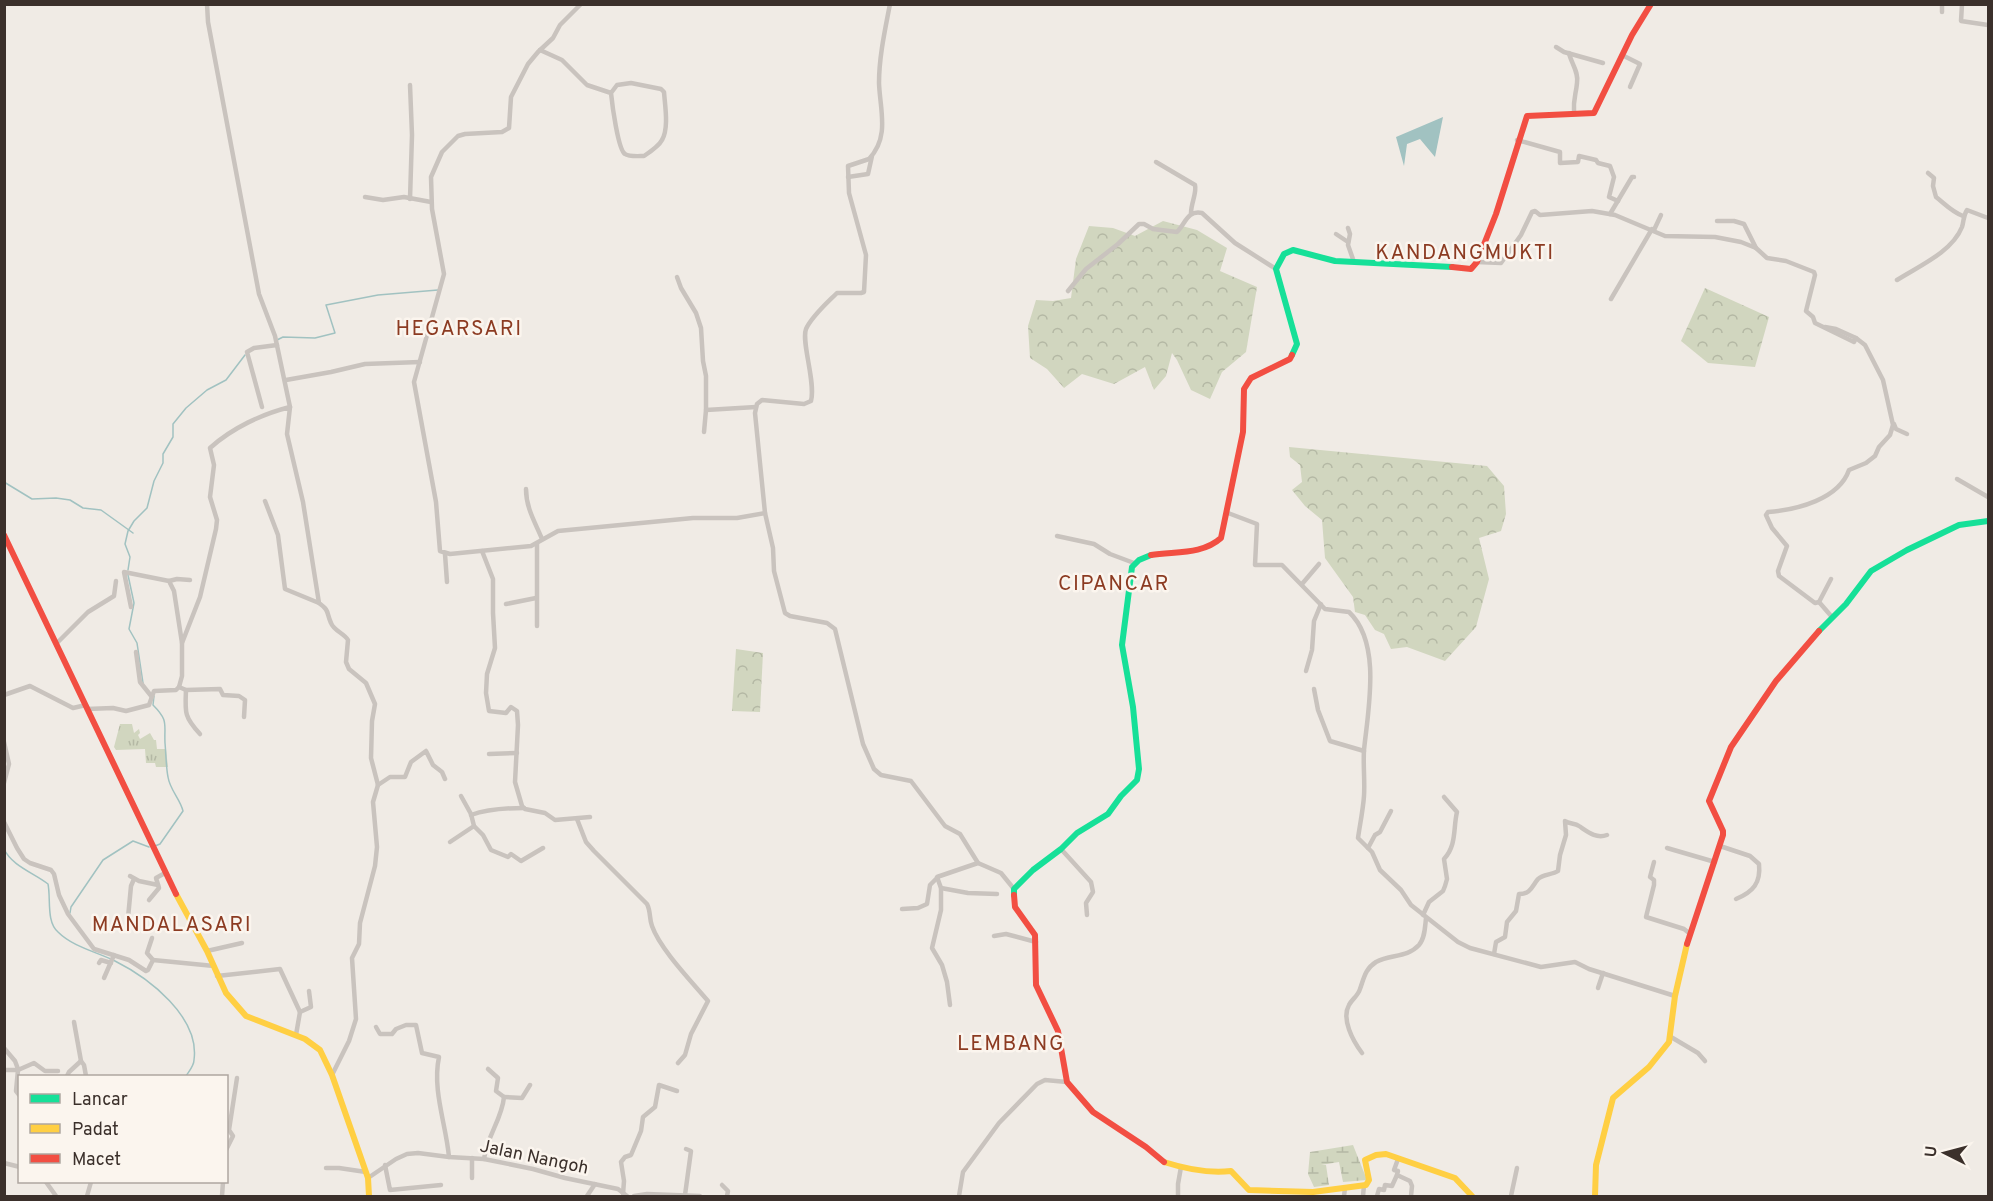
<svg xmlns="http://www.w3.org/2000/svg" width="1993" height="1201" viewBox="0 0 1993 1201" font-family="Overpass,sans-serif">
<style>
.grass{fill:url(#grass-tufts)}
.forest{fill:url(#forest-crowns)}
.wetland{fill:url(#wetland-marsh)}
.water{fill:#a1c2c1}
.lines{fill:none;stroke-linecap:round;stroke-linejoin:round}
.stream{stroke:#a1c2c1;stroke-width:1.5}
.street{stroke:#c9c3be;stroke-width:4.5}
.fast{stroke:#16e098;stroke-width:6}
.slow{stroke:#ffcf43;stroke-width:6}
.jam{stroke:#f24e42;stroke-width:6}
.labels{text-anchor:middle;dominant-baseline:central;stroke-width:5;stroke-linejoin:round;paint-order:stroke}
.street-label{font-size:18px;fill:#3b302b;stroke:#fbf5ee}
.quarter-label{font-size:21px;letter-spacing:1.5px;fill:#8c3b22;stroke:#fbf5ee}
</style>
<defs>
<pattern id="grass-tufts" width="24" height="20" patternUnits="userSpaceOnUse" patternTransform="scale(1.5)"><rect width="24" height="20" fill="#d1d6bf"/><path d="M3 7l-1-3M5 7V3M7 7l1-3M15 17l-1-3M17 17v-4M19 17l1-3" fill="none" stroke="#b4b8a4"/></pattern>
<pattern id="forest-crowns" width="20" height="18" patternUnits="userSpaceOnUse" patternTransform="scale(1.5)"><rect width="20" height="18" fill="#d1d6bf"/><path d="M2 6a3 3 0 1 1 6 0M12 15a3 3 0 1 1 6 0" fill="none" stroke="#b4b8a4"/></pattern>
<pattern id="wetland-marsh" width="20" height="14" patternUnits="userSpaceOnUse" patternTransform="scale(1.5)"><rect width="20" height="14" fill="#d1d6bf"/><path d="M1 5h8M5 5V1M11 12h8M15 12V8" fill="none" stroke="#b4b8a4"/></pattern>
</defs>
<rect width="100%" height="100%" fill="#f0ebe5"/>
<!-- grass -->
<path class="grass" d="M120,724H132L134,733L139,729L140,733L138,735L140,739L150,733L154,740H156L157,749H166L168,767H156L155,763H146L145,749L116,750L114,747Z"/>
<!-- forest -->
<g class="forest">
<path d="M1163,221L1197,230L1227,248L1220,271L1257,287L1246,352L1222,372L1210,399L1191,390L1177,360L1172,353L1166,376L1154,390L1145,367L1114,384L1082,374L1064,388L1047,369L1030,358L1028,326L1036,300L1053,301L1071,298L1076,259L1089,226L1113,228L1135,236Z"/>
<path d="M1705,288L1769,317L1755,367L1708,363L1681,341Z"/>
<path d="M1289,447L1487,466L1504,486L1506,514L1501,531L1479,538L1489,579L1476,627L1445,661L1407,647L1391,649L1384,634L1375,630L1365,615L1355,612L1353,597L1325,558L1322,520L1305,506L1292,490L1302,482L1300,465L1290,457Z"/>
<path d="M736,649L763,653L760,712L732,711Z"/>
</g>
<!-- wetland -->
<path class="wetland" d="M1353,1145L1367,1180L1343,1182L1339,1162L1321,1165H1326L1329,1185L1314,1187L1308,1174L1310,1152Z"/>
<!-- water -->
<path class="water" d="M1443,117L1435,157L1420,139L1407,144L1404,166L1396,137Z"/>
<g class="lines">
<!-- stream -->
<g class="stream">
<path d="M277,340L283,337L315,338L335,333L326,305L378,295L438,290"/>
<path d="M4,482L32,499L56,498L70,500L83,508L101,510L133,533"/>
<path d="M128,570L130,557L125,544L128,531L134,521L147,508L154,481L163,463V454L173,437V424L186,408L207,390L226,380L245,355"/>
<path d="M128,575L134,603L129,629L137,643L143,683"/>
<path d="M154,696L153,705C169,721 164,724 165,743C166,754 166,767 168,777C170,790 180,799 183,811L160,844L155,846"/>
<path d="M4,849C12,866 34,873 48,884C51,898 46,922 58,932C73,947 97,952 115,961C149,978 200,1017 194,1060C194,1066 189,1071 186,1076"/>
<path d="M70,913L71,907L103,860L133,841L149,847"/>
<path d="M318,1196H323"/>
</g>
<!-- street -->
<g class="street">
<path d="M207,4L208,22L259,294L275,336L290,407"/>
<path d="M581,4L560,25L553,38L538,52L528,64L511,97L509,128L502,132L465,134L458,136L442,152L431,177L432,209L444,274L414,382L436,502L440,551L450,554L531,546L558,531L693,518H737L765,513"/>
<path d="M890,4C885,30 879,57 879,83C880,110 890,137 869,159L848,166L849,193L866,255L864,292L861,293H837C827,303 812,316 806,329C801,342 816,382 811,401L804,404L762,400L757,404L755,413L765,513L773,548L774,571L785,613L790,616L827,623L835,629L863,744L874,769L881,775L911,781L945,826L960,834L978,863L1001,873L1014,889"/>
<path d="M1962,4L1961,21L1988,25"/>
<path d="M1942,12V4"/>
<path d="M1556,47L1564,52L1603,63"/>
<path d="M540,50L562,60L587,85L611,93C612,103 618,150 625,154C629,157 639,156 644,156C650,152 659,146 662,140C669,128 665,106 664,92L661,89L631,83L617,85L611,93"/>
<path d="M1569,53C1571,63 1579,72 1577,83C1576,95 1573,98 1574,113"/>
<path d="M1622,55L1640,64L1630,87"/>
<path d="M1517,140L1560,152V163L1578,162L1579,156L1596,160L1598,163L1610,166L1614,177L1609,197L1618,201"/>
<path d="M1156,162L1195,185C1197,193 1191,203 1191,213"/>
<path d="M1928,173L1934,178L1933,186L1936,197C1945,204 1952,212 1963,216"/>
<path d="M848,177L868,174L872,156"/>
<path d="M365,197L383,200L404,197L431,202"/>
<path d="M410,199L412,135L410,85"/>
<path d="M1610,214L1632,177H1634"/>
<path d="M1717,221H1734L1744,224L1756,248"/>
<path d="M1348,228L1350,234L1348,245L1354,262"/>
<path d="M1654,230L1661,215"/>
<path d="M1336,234L1348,242"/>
<path d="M1477,262L1501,263L1521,235L1532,212L1535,211L1540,215L1592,211L1615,215L1665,236L1715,237L1741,242L1756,248L1767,258L1786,261L1814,272L1815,275L1806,311L1813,317L1815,323L1854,342L1856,338L1865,345L1883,380L1893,425L1890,435L1879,447L1875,456L1866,463L1849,470C1839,499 1797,510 1768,512L1766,515L1772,528L1787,546L1778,571L1779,576L1815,603L1819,602L1831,579"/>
<path d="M677,277L681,288L696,313L701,328L703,361L706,376V410L756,407"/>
<path d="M1897,280C1919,266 1952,252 1962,227C1964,221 1963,216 1967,210L1988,218"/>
<path d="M1068,291L1086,269L1118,244L1139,224H1144L1153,229L1177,232C1186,223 1187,210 1202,213L1235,243L1276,269"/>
<path d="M1611,299L1652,229"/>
<path d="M1825,327L1836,329L1856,338"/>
<path d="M286,380L331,372L365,364L420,362"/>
<path d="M262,407L247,352L254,348L277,345"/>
<path d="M1894,424L1896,429L1907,434"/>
<path d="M704,432L706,410"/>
<path d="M1957,479L1988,497"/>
<path d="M526,489C526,508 535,522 542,539"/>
<path d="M265,501L278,535L285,589L319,603"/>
<path d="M1228,513L1257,524L1255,565H1282L1325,609L1349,612C1382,643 1368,710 1364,750C1363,765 1365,781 1364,796C1363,810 1360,824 1358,838L1372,852L1380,870L1401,890L1411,905L1458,942L1470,948L1541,967L1575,962L1589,969L1675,996"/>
<path d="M1057,536L1094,544L1110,554L1134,563"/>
<path d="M537,544V626"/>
<path d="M482,551L493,579V613L495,648L487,674L486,693L489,711L506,713L511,707L517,711L518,725L515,782L522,806L525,809L545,813L555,820L590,817"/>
<path d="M445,554L447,582"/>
<path d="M169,581L177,579L190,580"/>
<path d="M1302,584L1319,564"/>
<path d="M1819,602L1832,617"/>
<path d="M506,604L536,598"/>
<path d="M131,607L124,572L169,581L174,591L182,643"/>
<path d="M56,644L88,612L114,596L116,581"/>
<path d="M136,652L140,682L152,697"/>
<path d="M1306,671L1312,650L1314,621L1321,604"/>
<path d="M179,687L186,690L220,689L223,695L239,696L245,700L244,717"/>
<path d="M1314,689L1318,710L1330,741L1364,751"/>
<path d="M186,690C185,712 184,717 200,734"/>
<path d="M4,695L30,686L73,708L86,705"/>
<path d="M87,709L113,708L126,711L149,705L154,691L176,690L179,687L182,676V643L200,597L216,529L217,520L210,497L214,465L210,448C232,428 262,414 290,407L287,434L303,502L319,603C330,611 326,612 331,623C334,631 344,633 348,640L346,662L349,669L366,683L375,704L372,721L371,758L378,785L373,802L377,847L375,866L360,923L359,944L352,958L356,1019L349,1041L332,1075"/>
<path d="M4,742L9,764L4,783"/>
<path d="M489,754L517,753"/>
<path d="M378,785L390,777H405L411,762L426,751L433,765L442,772L445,779"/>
<path d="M471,815C488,809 506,808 524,808"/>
<path d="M577,819L586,842L594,851L647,904C651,912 649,918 652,926C660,949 692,982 708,1001L691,1034L685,1055L678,1063"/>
<path d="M4,822L17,848L24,859L30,863L51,870L54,874L59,895L68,914L94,949L129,960L146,971L148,970L153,960L147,953L152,938"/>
<path d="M474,826L483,835L491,850L508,857L511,854L521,861L543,848"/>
<path d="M450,842L474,826L471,814L461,796"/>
<path d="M1720,846L1750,856L1759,864C1761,883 1753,892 1736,899"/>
<path d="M1368,848L1375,835L1380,832L1391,811"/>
<path d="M1667,848L1715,862"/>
<path d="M1061,849L1091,882L1093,892L1086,903L1087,915"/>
<path d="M1654,862L1650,877L1654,880V885L1646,917L1684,929L1689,933"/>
<path d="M130,876L139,881L158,885"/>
<path d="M941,888L968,893L997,894"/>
<path d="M149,900L159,888L156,878L165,873"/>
<path d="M902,909L918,908L927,904L930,885L936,879"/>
<path d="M1423,915L1429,902L1443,891L1445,886L1447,879L1444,859C1457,845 1453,828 1457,812L1444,797"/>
<path d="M128,918L131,886L134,879"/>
<path d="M994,936L1006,934L1036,942"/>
<path d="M207,951L242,943"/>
<path d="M1494,954L1496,942L1505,937L1507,922L1516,911L1519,894C1531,894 1532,886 1538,879C1543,874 1552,875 1558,871L1560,855L1566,835L1565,821C1569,824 1575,823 1579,826C1588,832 1596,839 1607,835"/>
<path d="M153,960L214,966"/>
<path d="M99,963L101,960L111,963"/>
<path d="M217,976L280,969L300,1012"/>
<path d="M104,978L114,955"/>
<path d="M1598,988L1603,973"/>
<path d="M950,1005L947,982L942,965L932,948L941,910V888L937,877L978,863"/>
<path d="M74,1022L81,1061L84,1065L86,1076"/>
<path d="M376,1027L380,1034H392L396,1029L406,1025H416L422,1053L439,1057C432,1090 446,1124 449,1157"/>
<path d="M296,1035L300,1012L311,1007L309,991"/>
<path d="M1671,1037L1698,1053L1705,1061"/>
<path d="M4,1048L15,1061L18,1069"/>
<path d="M1362,1053C1353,1041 1341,1019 1349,1005C1352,999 1358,996 1360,989C1364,978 1365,969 1376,962C1391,954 1407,958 1419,945C1425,938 1425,927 1426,918"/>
<path d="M4,1070H18L34,1063L45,1071H58"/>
<path d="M18,1070L16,1091L20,1096"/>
<path d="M67,1076L69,1072L81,1061"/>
<path d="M504,1097L522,1098L530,1085"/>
<path d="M226,1150L233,1136L229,1130L237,1078"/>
<path d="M472,1158V1178"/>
<path d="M484,1159C487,1136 502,1119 504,1097L496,1091L498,1078L488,1069"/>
<path d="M1398,1159L1394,1170L1398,1171L1397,1175L1410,1181L1412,1186L1411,1196"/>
<path d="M4,1163L20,1167"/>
<path d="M385,1165L390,1190L441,1185"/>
<path d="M326,1168H339L366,1172"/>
<path d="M368,1178L396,1159L407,1154L418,1153L449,1157L484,1159L533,1169L565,1178L618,1189L627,1196"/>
<path d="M46,1182L56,1196"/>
<path d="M722,1185L728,1191L727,1196"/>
<path d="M623,1194L624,1181L621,1162L625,1157L631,1155L641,1131L643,1117L655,1107L659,1085L677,1091"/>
<path d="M685,1195L691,1151L686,1149"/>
<path d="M87,1196L91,1182"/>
<path d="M222,1196L223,1182"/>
<path d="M587,1196L595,1184"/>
<path d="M634,1196L647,1194L700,1196"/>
<path d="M959,1196L963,1172L999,1123L1037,1084L1045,1080L1067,1082"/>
<path d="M1178,1196V1184L1181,1167"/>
<path d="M1344,1196L1345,1188"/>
<path d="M1363,1196L1364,1185"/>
<path d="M1377,1196L1379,1189L1384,1190L1385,1185L1392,1186L1397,1175"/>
<path d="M1511,1196L1517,1168"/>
</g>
<!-- fast -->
<g class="fast">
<path d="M1292,355L1297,344L1276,269L1284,254L1293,250L1335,261L1452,267"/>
<path d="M1819,631L1846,604L1871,571L1907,550L1959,525L1988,521"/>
<path d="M1014,895V889L1033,870L1061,849L1077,833L1108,814L1121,796L1137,780L1139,769L1133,707L1122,645L1132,567L1139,560L1151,555"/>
</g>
<!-- slow -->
<g class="slow">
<path d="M176,894L207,951L226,993L246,1016L305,1039L320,1050L332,1075L368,1178L369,1196"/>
<path d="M1164,1162C1186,1169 1208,1174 1231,1171L1249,1190L1313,1192L1366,1185L1369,1180L1365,1160L1376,1155L1386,1154L1455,1178L1472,1196"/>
<path d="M1595,1196L1596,1165L1613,1098L1649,1067L1669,1042L1675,996L1687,944"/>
</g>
<!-- jam -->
<g class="jam">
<path d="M1452,267L1471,269L1477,262L1496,214L1527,116L1594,113L1632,35L1651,4"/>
<path d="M4,535L176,894"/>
<path d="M1151,555C1175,551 1202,555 1221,538L1243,432L1244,389L1251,378L1290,359L1292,355"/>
<path d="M1014,895L1015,907L1035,935L1036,985L1058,1031L1067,1082L1093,1112L1146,1147L1164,1162"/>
<path d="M1687,944L1723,835V831L1709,801L1731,747L1776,681L1819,631"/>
</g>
</g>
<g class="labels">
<!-- street labels -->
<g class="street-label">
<text transform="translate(534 1158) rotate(12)">Jalan Nangoh</text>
</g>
<!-- quarter labels -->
<g class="quarter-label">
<text x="1465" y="253">KANDANGMUKTI</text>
<text x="459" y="329">HEGARSARI</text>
<text x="1114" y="584">CIPANCAR</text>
<text x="172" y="925">MANDALASARI</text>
<text x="1011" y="1044">LEMBANG</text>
</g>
</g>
<!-- border -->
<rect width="1993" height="1201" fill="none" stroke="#3b302b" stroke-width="12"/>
<!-- legend -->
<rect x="18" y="1075" width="210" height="108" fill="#fbf5ee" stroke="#aea6a0" stroke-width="1.5"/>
<rect x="30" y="1094" width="30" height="9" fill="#16e098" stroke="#aea6a0" stroke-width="1.5"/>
<text x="72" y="1105" font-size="18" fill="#3b302b">Lancar</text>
<rect x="30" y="1124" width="30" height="9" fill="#ffcf43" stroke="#aea6a0" stroke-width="1.5"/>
<text x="72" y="1135" font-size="18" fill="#3b302b">Padat</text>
<rect x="30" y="1154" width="30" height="9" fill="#f24e42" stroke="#aea6a0" stroke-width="1.5"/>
<text x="72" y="1165" font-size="18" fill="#3b302b">Macet</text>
<!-- north arrow -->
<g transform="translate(1945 1153) rotate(276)" stroke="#fbf5ee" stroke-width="4.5" paint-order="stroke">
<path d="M0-4.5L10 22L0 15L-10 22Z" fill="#3b302b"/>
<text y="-9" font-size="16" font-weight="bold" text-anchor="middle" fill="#3b302b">U</text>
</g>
</svg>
